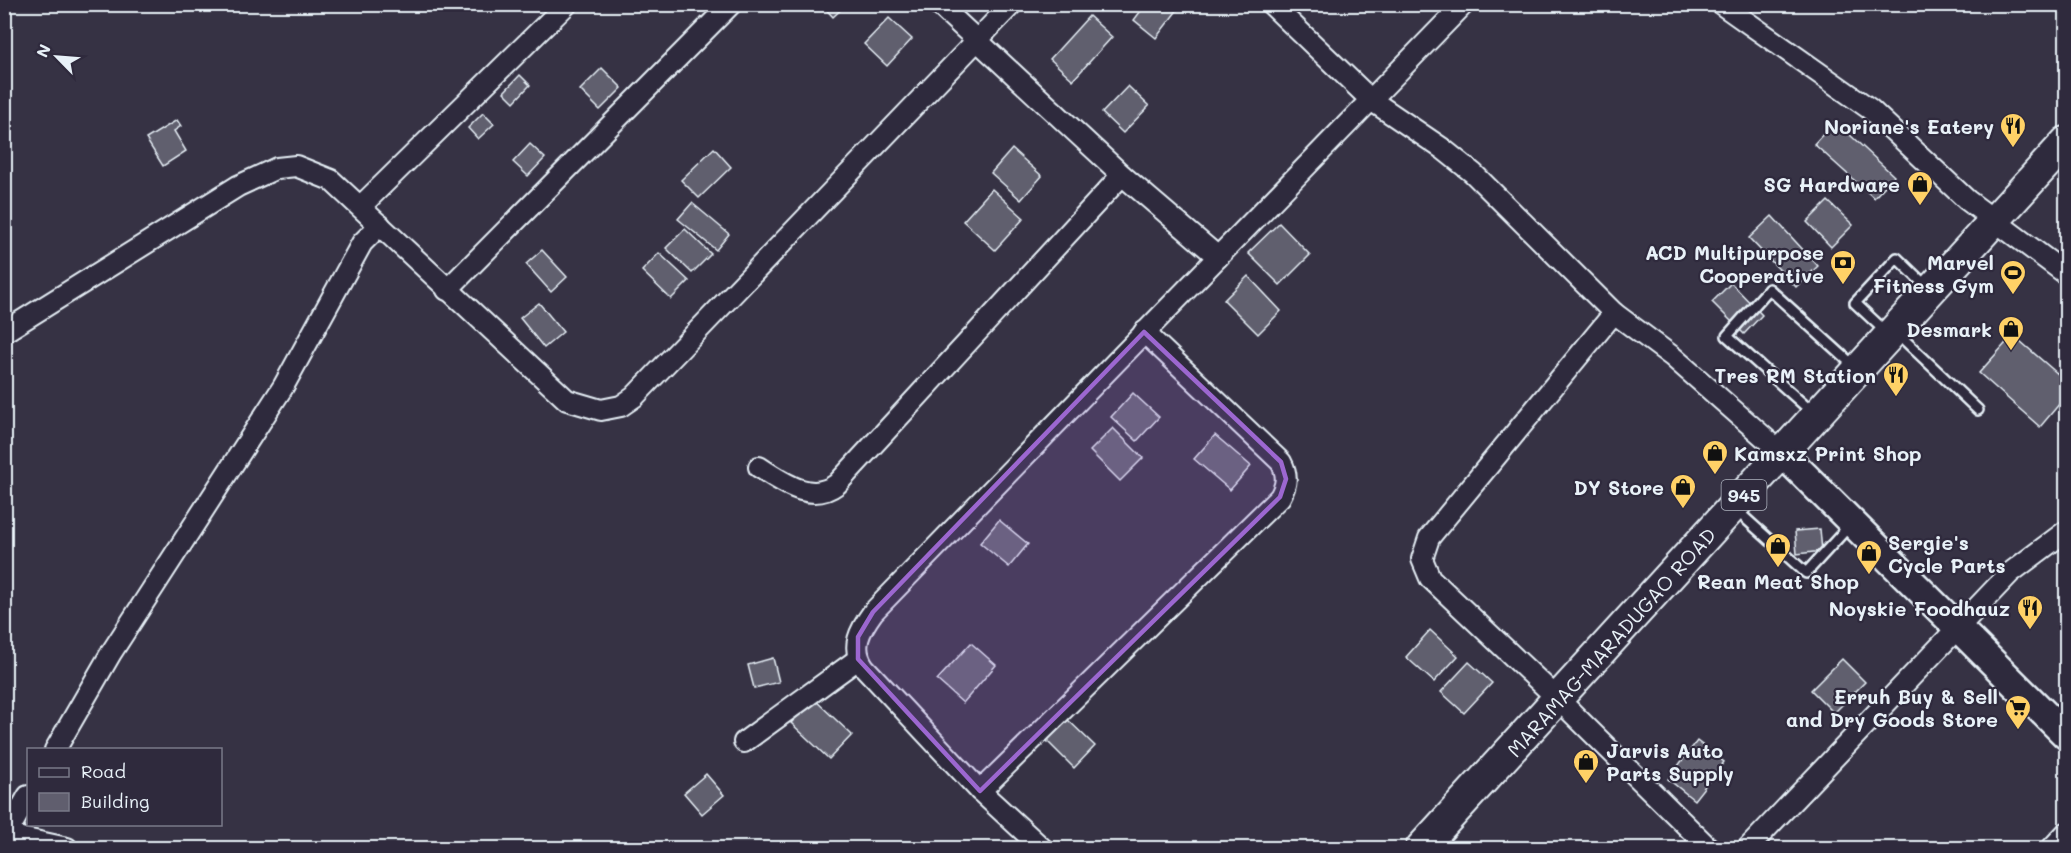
<svg xmlns="http://www.w3.org/2000/svg" width="2071" height="853" viewBox="0 0 2071 853" font-family="Mali,sans-serif">
<style>
.building{fill:#605e6e;stroke:#e8f1f8;stroke-width:1.5}
.lines{fill:none;stroke-linecap:round;stroke-linejoin:round}
.lane-casing{stroke:#e8f1f8;stroke-width:14}
.street-casing{stroke:#e8f1f8;stroke-width:24}
.secondary-casing{stroke:#e8f1f8;stroke-width:32}
.primary-casing{stroke:#e8f1f8;stroke-width:34}
.lane{stroke:#2f2a3d;stroke-width:9}
.street{stroke:#2f2a3d;stroke-width:20}
.secondary{stroke:#2f2a3d;stroke-width:27}
.primary{stroke:#2f2a3d;stroke-width:30}
.marked{fill:#9c67d0;fill-opacity:0.2;stroke:#9c67d0;stroke-width:4.5;stroke-linejoin:round}
.labels{text-anchor:middle;dominant-baseline:central;stroke-width:4.5;stroke-linejoin:round;paint-order:stroke}
.shield{fill:#2f2a3d;stroke:#b0b5c0;stroke-width:1.5}
.shield-label{font-size:18px;font-weight:bold;fill:#e8f1f8}
.poi-label{font-size:20px;font-weight:bold;fill:#e8f1f8;stroke:#2f2a3d;text-anchor:end}
.street-label{font-size:20px;fill:#e8f1f8;stroke:#2f2a3d}
</style>
<rect width="100%" height="100%" fill="#363244"/>
<filter id="ink" filterUnits="userSpaceOnUse"><feTurbulence type="fractalNoise" baseFrequency=".0167" numOctaves="2"/><feDisplacementMap in="SourceGraphic" scale="12" xChannelSelector="R" yChannelSelector="G"/><feConvolveMatrix kernelMatrix="1 2 1 2 8 2 1 2 1" color-interpolation-filters="sRGB"/></filter>
<g filter="url(#ink)">
<!-- building -->
<g class="building">
<path d="M821,4H847L833,17Z"/>
<path d="M1146,4H1182L1156,38L1134,20Z"/>
<path d="M1089,16L1112,37L1073,80L1050,59Z"/>
<path d="M889,18L912,39L887,66L864,44Z"/>
<path d="M602,68L622,88L600,110L580,90Z"/>
<path d="M520,75L530,85L514,102L504,92Z"/>
<path d="M1128,86L1149,106L1123,133L1102,113Z"/>
<path d="M483,113L494,124L478,139L468,128Z"/>
<path d="M177,120L181,126L174,131L186,151L163,166L146,139Z"/>
<path d="M1835,121L1894,176L1874,198L1814,144Z"/>
<path d="M530,144L545,158L528,176L513,162Z"/>
<path d="M714,148L731,167L699,198L681,180Z"/>
<path d="M1012,149L1042,176L1021,200L991,173Z"/>
<path d="M992,189L1024,218L995,250L963,221Z"/>
<path d="M1828,201L1853,225L1831,247L1807,222Z"/>
<path d="M692,203L729,234L716,250L678,219Z"/>
<path d="M1772,216L1818,266L1796,287L1749,238Z"/>
<path d="M1279,223L1310,255L1280,285L1248,253Z"/>
<path d="M685,229L711,254L692,273L666,248Z"/>
<path d="M542,250L567,277L551,292L526,264Z"/>
<path d="M659,253L689,281L671,299L642,271Z"/>
<path d="M1248,276L1281,311L1258,334L1224,300Z"/>
<path d="M1731,283L1762,315L1744,334L1712,302Z"/>
<path d="M539,303L563,332L544,348L520,318Z"/>
<path d="M2013,335L2066,381V396L2040,427L1979,373Z"/>
<path d="M1133,393L1159,417L1137,441L1111,417Z"/>
<path d="M1113,428L1143,458L1120,481L1090,451Z"/>
<path d="M1215,435L1251,466L1230,490L1194,459Z"/>
<path d="M999,520L1028,544L1009,567L980,543Z"/>
<path d="M1820,529L1822,551L1797,554L1795,531Z"/>
<path d="M1430,630L1458,656L1434,682L1406,657Z"/>
<path d="M971,643L996,665L963,703L937,680Z"/>
<path d="M773,658L779,682L754,688L748,665Z"/>
<path d="M1842,659L1865,682L1834,713L1811,690Z"/>
<path d="M1469,662L1492,683L1464,713L1441,692Z"/>
<path d="M814,699L852,735L829,759L791,723Z"/>
<path d="M1067,719L1095,746L1074,768L1046,740Z"/>
<path d="M1697,741L1724,762L1694,800L1668,779Z"/>
<path d="M706,774L724,795L702,814L684,793Z"/>
</g>
<g class="lines">
<defs>
<g id="lane">
<path d="M1886,332L1855,303L1897,258L1927,287"/>
<path d="M1896,332L1978,410"/>
<path d="M1812,412L1727,336L1769,289L1854,366"/>
<path d="M1735,509L1806,573L1850,525"/>
</g>
<g id="street">
<path d="M938,4L1122,175L1218,257"/>
<path d="M1271,4L1371,100L1443,149L1473,173L1614,313L1673,357L1782,453"/>
<path d="M1721,4L1870,109L1967,200L2066,274"/>
<path d="M361,206L567,4"/>
<path d="M447,290L731,4"/>
<path d="M1614,313L1429,538L1422,559L1430,578L1558,699L1709,848"/>
<path d="M4,332L238,186L277,168L296,166L331,180L567,400L601,410L621,406L634,397L1012,4"/>
<path d="M759,467C783,482 811,504 837,484L1122,175"/>
<path d="M744,742L858,659"/>
<path d="M55,750L111,653L283,387L362,243L380,225"/>
<path d="M980,791L1280,497C1287,484 1288,475 1281,462L1144,332"/>
<path d="M7,835L67,848"/>
<path d="M4,839L28,796"/>
<path d="M1042,848L980,791L864,667C850,647 860,630 873,612L1464,4"/>
<path d="M1748,848L2010,573L2066,531"/>
<path d="M2052,848L2066,833"/>
</g>
<path id="secondary" d="M1782,453L2066,735"/>
<path id="primary" d="M1421,848L2066,142"/>
</defs>
<!-- lane casing -->
<use href="#lane" class="lane-casing"/>
<!-- street casing -->
<use href="#street" class="street-casing"/>
<!-- secondary casing -->
<use href="#secondary" class="secondary-casing"/>
<!-- primary casing -->
<use href="#primary" class="primary-casing"/>
<!-- lane -->
<use href="#lane" class="lane"/>
<!-- street -->
<use href="#street" class="street"/>
<!-- secondary -->
<use href="#secondary" class="secondary"/>
<!-- primary -->
<use href="#primary" class="primary"/>
</g>
</g>
<!-- marked area -->
<path class="marked" d="M1144,332L1281,462L1286,479L1280,497L980,791L858,659V637L873,612Z"/>
<!-- icons -->
<defs>
<symbol id="restaurant-pin" viewBox="-11 -11 22 30"><path d="M0 17L-7.5 6A9.5 9.5 0 1 1 7.5 6Z" fill="#ffd166" stroke="#2f2a3d"/><path d="M-5-6h1v4h1v-4h1v4h1v-4h1v5L-1.5 .5V6h-2V.5L-5-1ZM5-6V6H3V1.5H1.5Q1.5-4 5-6Z" fill="#111"/></symbol>
<symbol id="shop-pin" viewBox="-11 -11 22 30"><path d="M0 17L-7.5 6A9.5 9.5 0 1 1 7.5 6Z" fill="#ffd166" stroke="#2f2a3d"/><path d="M-5-2.5h2.3a2.7 3.5 0 0 1 5.4 0H5L5.5 6h-11ZM-1.5-2.5h3a1.5 2.3 0 0 0-3 0Z" fill="#111"/></symbol>
<symbol id="bank-pin" viewBox="-11 -11 22 30"><path d="M0 17L-7.5 6A9.5 9.5 0 1 1 7.5 6Z" fill="#ffd166" stroke="#2f2a3d"/><path d="M-6-4H6V4H-6ZM0-2.3a2.3 2.3 0 1 0 0 4.6a2.3 2.3 0 1 0 0-4.6Z" fill="#111"/></symbol>
<symbol id="stadium-pin" viewBox="-11 -11 22 30"><path d="M0 17L-7.5 6A9.5 9.5 0 1 1 7.5 6Z" fill="#ffd166" stroke="#2f2a3d"/><path d="M0-5a6.5 5 0 1 0 0 10a6.5 5 0 1 0 0-10ZM-3.5-1.8h7v3.6h-7Z" fill="#111"/></symbol>
<symbol id="supermarket-pin" viewBox="-11 -11 22 30"><path d="M0 17L-7.5 6A9.5 9.5 0 1 1 7.5 6Z" fill="#ffd166" stroke="#2f2a3d"/><path d="M-6-5.5h2.5l.6 2H6L4.5 2H-2.5L-4.4-4H-6ZM-1.5 3.2a1.3 1.3 0 1 0 .1 0ZM3 3.2a1.3 1.3 0 1 0 .1 0Z" fill="#111"/></symbol>
</defs>
<g fill-rule="evenodd">
<use href="#restaurant-pin" x="1998" y="111" width="30" height="40"/>
<use href="#shop-pin" x="1905" y="169" width="30" height="40"/>
<use href="#bank-pin" x="1828" y="248" width="30" height="40"/>
<use href="#stadium-pin" x="1998" y="258" width="30" height="40"/>
<use href="#shop-pin" x="1996" y="314" width="30" height="40"/>
<use href="#restaurant-pin" x="1881" y="360" width="30" height="40"/>
<use href="#shop-pin" x="1700" y="438" width="30" height="40"/>
<use href="#shop-pin" x="1668" y="472" width="30" height="40"/>
<use href="#shop-pin" x="1763" y="531" width="30" height="40"/>
<use href="#shop-pin" x="1854" y="538" width="30" height="40"/>
<use href="#restaurant-pin" x="2015" y="593" width="30" height="40"/>
<use href="#supermarket-pin" x="2003" y="693" width="30" height="40"/>
<use href="#shop-pin" x="1571" y="747" width="30" height="40"/>
</g>
<g class="labels">
<!-- shield labels -->
<rect class="shield" x="1721.5" y="480" width="45" height="30" rx="4.5"/>
<g class="shield-label">
<text x="1744" y="495">945</text>
</g>
<!-- poi labels -->
<g class="poi-label">
<text x="1994" y="126">Noriane's Eatery</text>
<text x="1900" y="184">SG Hardware</text>
<text x="1824" y="252">ACD Multipurpose<tspan x="1824" dy="23">Cooperative</tspan></text>
<text x="1994" y="262">Marvel<tspan x="1994" dy="23">Fitness Gym</tspan></text>
<text x="1992" y="329">Desmark</text>
<text x="1876" y="375">Tres RM Station</text>
<text x="1734" y="453" text-anchor="start">Kamsxz Print Shop</text>
<text x="1664" y="487">DY Store</text>
<text x="1888" y="542" text-anchor="start">Sergie's<tspan x="1888" dy="23">Cycle Parts</tspan></text>
<text x="1778" y="581" text-anchor="middle">Rean Meat Shop</text>
<text x="2010" y="608">Noyskie Foodhauz</text>
<text x="1998" y="696">Erruh Buy &amp; Sell<tspan x="1998" dy="23">and Dry Goods Store</tspan></text>
<text x="1606" y="750" text-anchor="start">Jarvis Auto<tspan x="1606" dy="23">Parts Supply</tspan></text>
</g>
<!-- street labels -->
<g class="street-label">
<text transform="translate(1611 642) rotate(-48)">MARAMAG-MARADUGAO ROAD</text>
</g>
</g>
<!-- margin -->
<rect width="2071" height="853" fill="none" stroke="#2f2a3d" stroke-width="24"/>
<rect x="12" y="12" width="2047" height="829" fill="none" stroke="#e8f1f8" stroke-width="2" filter="url(#ink)"/>
<!-- legend -->
<rect x="27" y="748" width="195" height="78" fill="#2f2a3d" stroke="#797a88" stroke-width="1.5"/>
<rect x="39" y="768" width="30" height="9" fill="#2f2a3d" stroke="#797a88" stroke-width="1.5"/>
<text x="81" y="778" font-size="18" fill="#e8f1f8">Road</text>
<rect x="39" y="793" width="30" height="18" fill="#605e6e" stroke="#797a88" stroke-width="1.5"/>
<text x="81" y="808" font-size="18" fill="#e8f1f8">Building</text>
<!-- north arrow -->
<g transform="translate(57 57) rotate(295)" stroke="#2f2a3d" stroke-width="4.5" paint-order="stroke">
<path d="M0-4.5L10 22L0 15L-10 22Z" fill="#e8f1f8"/>
<text y="-9" font-size="16" font-weight="bold" text-anchor="middle" fill="#e8f1f8">N</text>
</g>
</svg>
